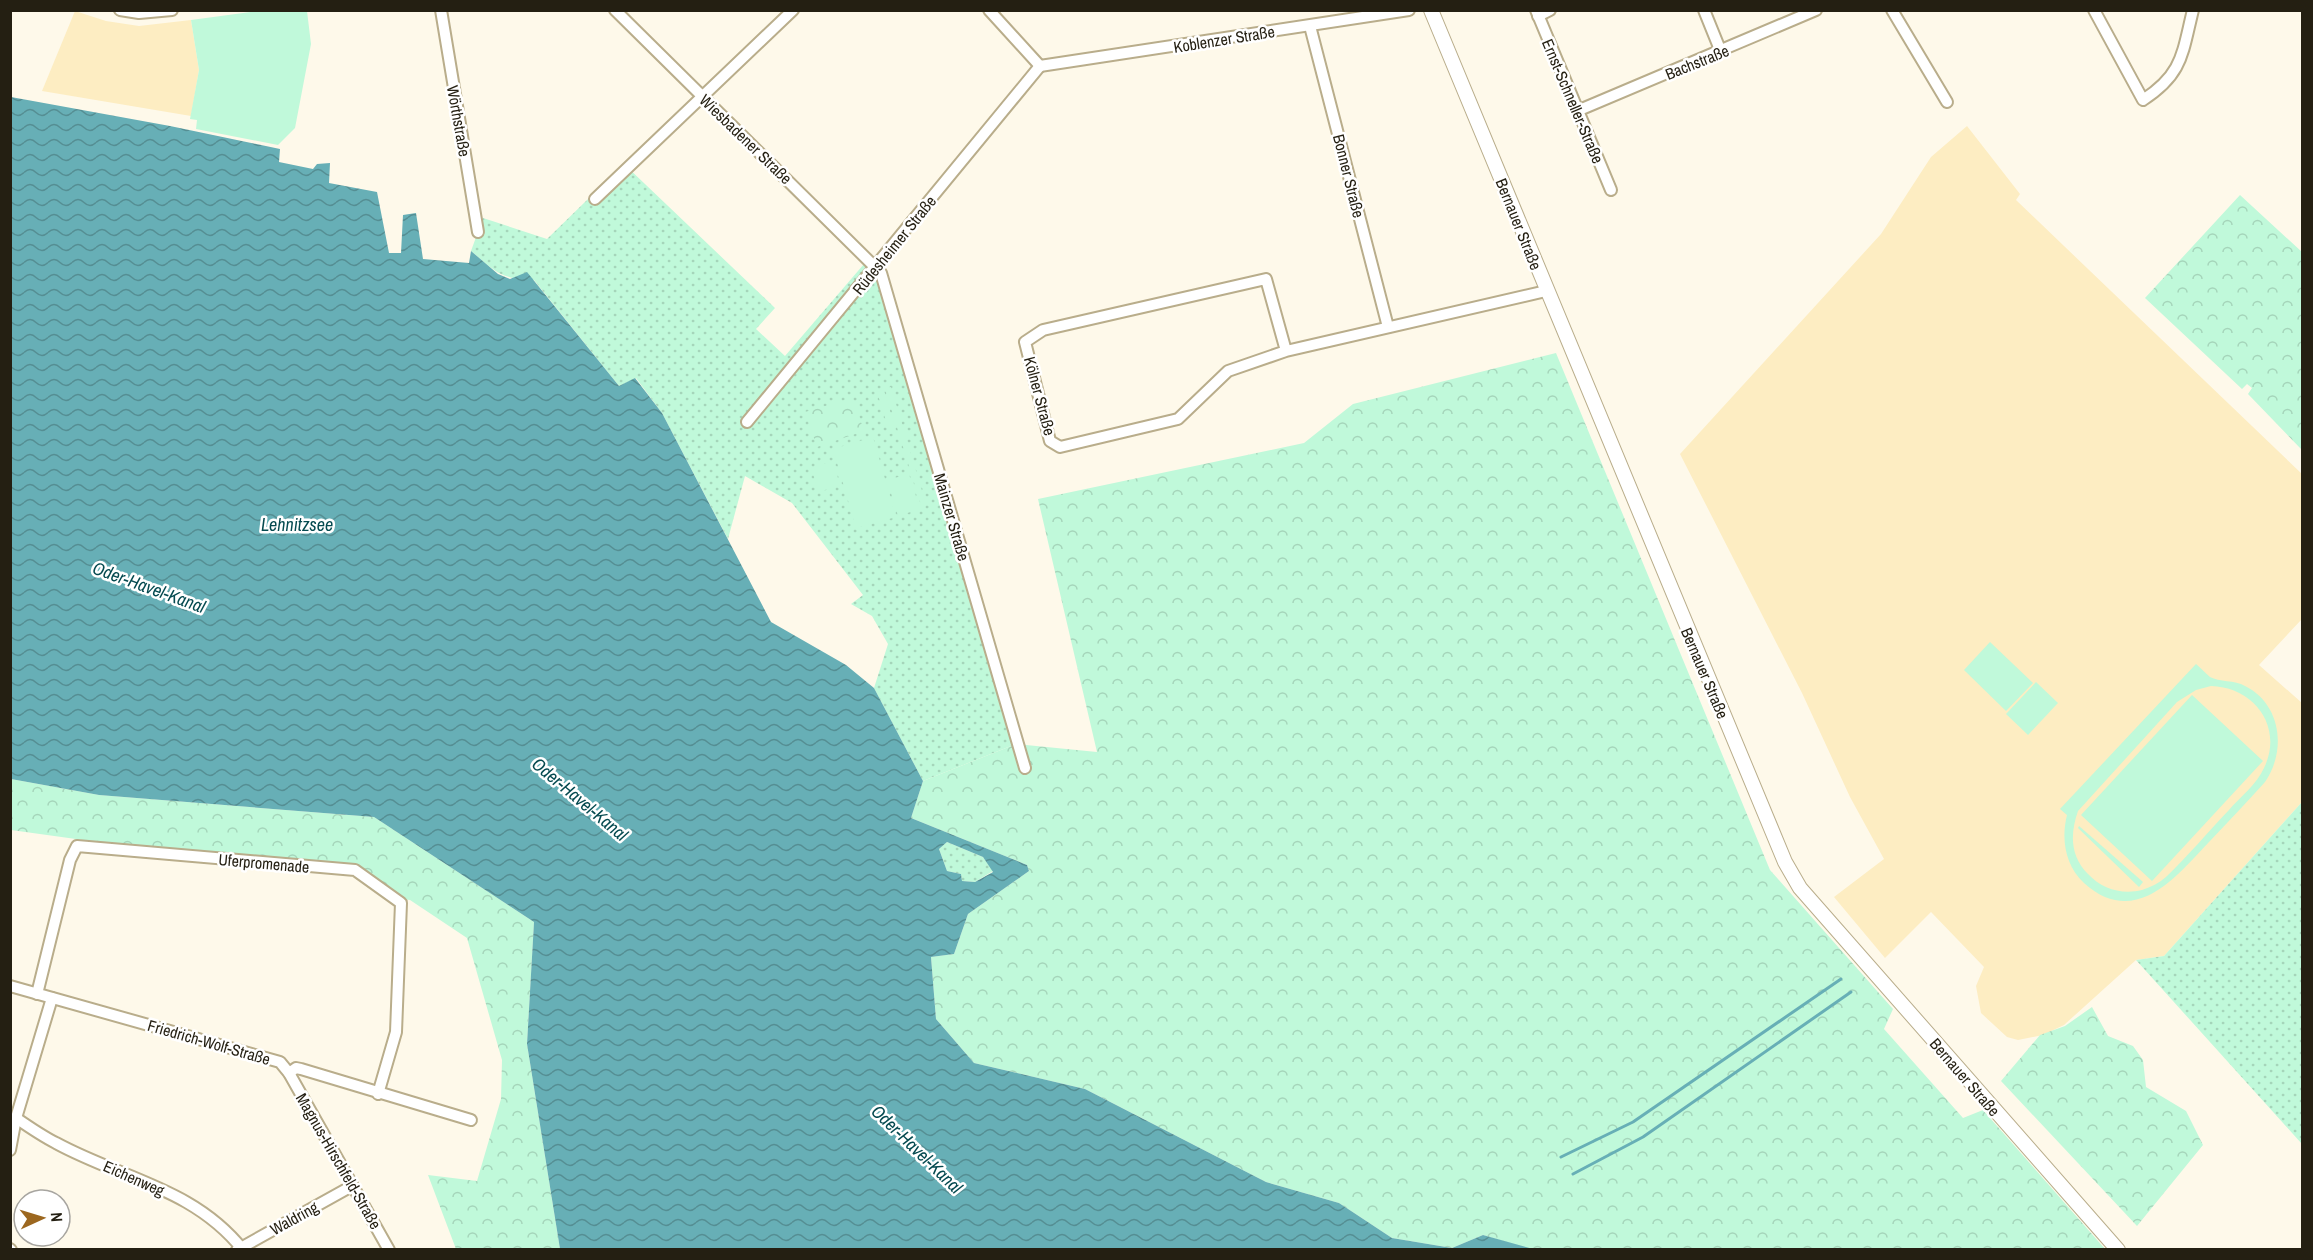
<svg xmlns="http://www.w3.org/2000/svg" width="2313" height="1260" viewBox="0 0 2313 1260" font-family="'Archivo Narrow',sans-serif">
<style>
.built{fill:#fdedc2}
.grass{fill:url(#grass-dots)}
.forest{fill:url(#forest-crowns)}
.garden{fill:#c0f9da;fill-rule:evenodd}
.water{fill:url(#water-waves);fill-rule:evenodd}
.lines{fill:none;stroke-linecap:round;stroke-linejoin:round}
.stream{stroke:#67afb6;stroke-width:3}
.minor-casing{stroke:#b9ad8b;stroke-width:14}
.major-casing{stroke:#b9ad8b;stroke-width:16}
.minor{stroke:#fff;stroke-width:10}
.major{stroke:#fff;stroke-width:14}
.labels{text-anchor:middle;dominant-baseline:central;stroke-width:5;stroke-linejoin:round;paint-order:stroke}
.street-label{font-size:16px;fill:#241f12;stroke:#fff}
.water-label{font-size:18px;font-style:italic;fill:#054a50;stroke:#fff}
</style>
<defs>
<pattern id="grass-dots" width="8" height="8" patternUnits="userSpaceOnUse" patternTransform="scale(1.5)"><rect width="8" height="8" fill="#c0f9da"/><path d="M2 2h.1M6 6h.1" fill="none" stroke="#a5d5ba" stroke-width="1.8" stroke-linecap="round"/></pattern>
<pattern id="forest-crowns" width="20" height="18" patternUnits="userSpaceOnUse" patternTransform="scale(1.5)"><rect width="20" height="18" fill="#c0f9da"/><path d="M2 6a3 3 0 1 1 6 0M12 15a3 3 0 1 1 6 0" fill="none" stroke="#a5d5ba"/></pattern>
<pattern id="water-waves" width="16" height="10" patternUnits="userSpaceOnUse" patternTransform="scale(1.5)"><rect width="16" height="10" fill="#67afb6"/><path d="M0 5q4-4 8 0t8 0" fill="none" stroke="#558e93"/></pattern>
</defs>
<rect width="100%" height="100%" fill="#fef9ea"/>
<!-- built -->
<g class="built">
<path d="M75,11L106,21L139,26L191,20L199,70L191,116L42,91Z"/>
<path d="M1967,126L2020,194L2016,200L2302,474V619L2259,665L2302,703V802L2164,956L2136,960L2064,1025L2043,1035L2018,1040L2007,1037L1981,1013L1976,986L1984,967L1931,912L1885,958L1834,897L1884,859L1850,797L1802,693L1680,454L1881,234L1931,157Z"/>
</g>
<!-- grass -->
<g class="grass">
<path d="M624,164L775,308L756,329L785,356L870,257L881,274L1016,744L923,781L874,688L888,644L872,616L851,604L863,595L792,503L745,476L728,539L662,413L636,378L619,386L534,280C500,279 496,272 471,251L483,218L547,239Z"/>
<path d="M2302,802V1144L2136,960L2164,956Z"/>
<path d="M947,842L983,857L993,871L975,882L962,881L961,874L947,871L939,849Z"/>
</g>
<!-- forest -->
<g class="forest">
<path d="M2240,195L2302,252V450L2248,394L2252,388L2247,384L2242,389L2145,298Z"/>
<path d="M1556,353L1770,870L1893,1009L1884,1029L1963,1118L1983,1110L2105,1249L1533,1250L1483,1235L1452,1248L1392,1238L1339,1203L1266,1182L1085,1089L974,1063L936,1019L931,957L954,954L968,914L1029,871L1027,865L911,818L923,781L1016,744L1097,752L1038,499L1304,443L1353,404Z"/>
<path d="M849,399L856,407L864,431L817,447L805,412Z"/>
<path d="M11,779L99,795L374,817L534,922L527,1044L560,1249H456L428,1175L477,1181L501,1099L502,1060L467,938L410,900L387,897L354,875L320,873L11,830Z"/>
<path d="M2092,1007L2108,1036L2133,1046L2143,1060L2146,1087L2186,1111L2203,1145L2137,1226L2001,1081L2040,1035L2065,1026Z"/>
</g>
<!-- garden -->
<g class="garden">
<path d="M257,11H307L311,44L295,128L278,145L196,129L197,120L190,119L199,70L191,20Z"/>
<path d="M891,387L926,504L921,505L885,389Z"/>
<path d="M884,390L896,432L890,434L877,392Z"/>
<path d="M873,437L896,517L856,528L833,449Z"/>
<path d="M833,461L840,485L819,492L811,468Z"/>
<path d="M909,474L920,509L898,516L887,480Z"/>
<path d="M1990,642L2033,683L2006,711L1964,670Z"/>
<path d="M2196,664C2201,668 2205,673 2210,677C2219,682 2235,680 2245,686C2281,704 2287,750 2265,782C2247,802 2228,822 2209,842C2176,877 2135,929 2084,883C2065,865 2061,839 2067,815L2060,809ZM2211,686C2254,687 2284,727 2264,768C2257,784 2240,797 2229,810C2208,832 2188,856 2166,877C2159,883 2151,887 2142,890C2122,895 2102,889 2088,874C2070,856 2070,834 2078,811L2177,702L2196,690Z"/>
<path d="M2036,682L2058,703L2028,735L2006,714Z"/>
<path d="M2192,695L2263,761L2152,881L2081,815Z"/>
<path d="M2079,826L2143,882L2139,887L2078,828Z"/>
</g>
<!-- water -->
<path class="water" d="M11,97L170,126L280,149L279,162L313,169L317,164L330,163L329,183L377,192L389,253H401L403,215L416,213L423,259L469,263L471,251L498,274L510,279L527,272L619,386L635,378L662,413L771,622L846,665L874,688L923,781L911,818L1027,865L1029,871L968,914L954,954L931,957L936,1019L974,1063L1085,1089L1266,1182L1339,1203L1392,1238L1452,1248L1483,1235L1533,1249H560L527,1044L534,922L374,817L99,795L11,779ZM947,842L983,857L993,872L975,882L962,881L961,874L947,871L939,849Z"/>
<g class="lines">
<!-- stream -->
<g class="stream">
<path d="M1561,1157L1633,1122L1841,979"/>
<path d="M1573,1174L1643,1137L1851,992"/>
</g>
<defs>
<g id="minor">
<path d="M120,10L139,13L172,10"/>
<path d="M441,10L478,232"/>
<path d="M615,10L881,273L1025,768"/>
<path d="M989,10L1040,66"/>
<path d="M1536,10L1611,190"/>
<path d="M1704,10L1721,52"/>
<path d="M1892,10L1947,102"/>
<path d="M2094,10L2143,100C2183,74 2182,54 2193,10"/>
<path d="M1538,16L1550,10"/>
<path d="M1310,26L1388,327"/>
<path d="M1040,66L1409,10"/>
<path d="M1577,111L1816,10"/>
<path d="M595,199L793,10"/>
<path d="M1286,351L1266,279L1043,330L1025,342L1050,441L1060,447L1178,419L1228,371L1286,351L1546,291"/>
<path d="M747,422L1040,66"/>
<path d="M10,986L280,1062L289,1073L389,1250"/>
<path d="M37,994L70,860L77,846L355,870L401,903L396,1032L378,1094"/>
<path d="M289,1073L296,1068L301,1069L471,1120"/>
<path d="M16,1118C29,1127 42,1136 56,1143C122,1179 194,1188 243,1250"/>
<path d="M10,1150L16,1118L52,998"/>
<path d="M10,1249L11,1250"/>
<path d="M237,1250L352,1186"/>
</g>
<path id="major" d="M1431,10L1785,862L1800,888L2118,1250"/>
</defs>
<!-- minor casing -->
<use href="#minor" class="minor-casing"/>
<!-- major casing -->
<use href="#major" class="major-casing"/>
<!-- minor -->
<use href="#minor" class="minor"/>
<!-- major -->
<use href="#major" class="major"/>
</g>
<g class="labels">
<!-- street labels -->
<g class="street-label">
<text transform="translate(1224 39) rotate(-9)">Koblenzer Straße</text>
<text transform="translate(1697 62) rotate(-22)">Bachstraße</text>
<text transform="translate(1573 101) rotate(67)">Ernst-Schneller-Straße</text>
<text transform="translate(459 121) rotate(80)">Wörthstraße</text>
<text transform="translate(746 139) rotate(44)">Wiesbadener Straße</text>
<text transform="translate(1349 176) rotate(76)">Bonner Straße</text>
<text transform="translate(1519 224) rotate(68)">Bernauer Straße</text>
<text transform="translate(894 245) rotate(-51)">Rüdesheimer Straße</text>
<text transform="translate(1040 396) rotate(75)">Kölner Straße</text>
<text transform="translate(952 517) rotate(74)">Mainzer Straße</text>
<text transform="translate(1705 673) rotate(67)">Bernauer Straße</text>
<text transform="translate(264 863) rotate(5)">Uferpromenade</text>
<text transform="translate(209 1042) rotate(16)">Friedrich-Wolf-Straße</text>
<text transform="translate(1965 1077) rotate(49)">Bernauer Straße</text>
<text transform="translate(339 1161) rotate(60)">Magnus-Hirschfeld-Straße</text>
<text transform="translate(134 1178) rotate(24)">Eichenweg</text>
<text transform="translate(294 1218) rotate(-29)">Waldring</text>
</g>
<!-- water labels -->
<g class="water-label">
<text x="297" y="524">Lehnitzsee</text>
<text transform="translate(149 587) rotate(20)">Oder-Havel-Kanal</text>
<text transform="translate(580 799) rotate(40)">Oder-Havel-Kanal</text>
<text transform="translate(917 1149) rotate(44)">Oder-Havel-Kanal</text>
</g>
</g>
<!-- border -->
<rect width="2313" height="1260" fill="none" stroke="#241f12" stroke-width="24"/>
<!-- north arrow -->
<g transform="translate(42 1218) rotate(86)"><circle r="28" fill="#ffffff" stroke="#a7a5a0" stroke-width="1.5"/>
<path d="M0-4.5L10 22L0 15L-10 22Z" fill="#9c671f"/>
<text y="-9" font-size="16" font-weight="bold" text-anchor="middle" fill="#241f12">N</text>
</g>
</svg>
